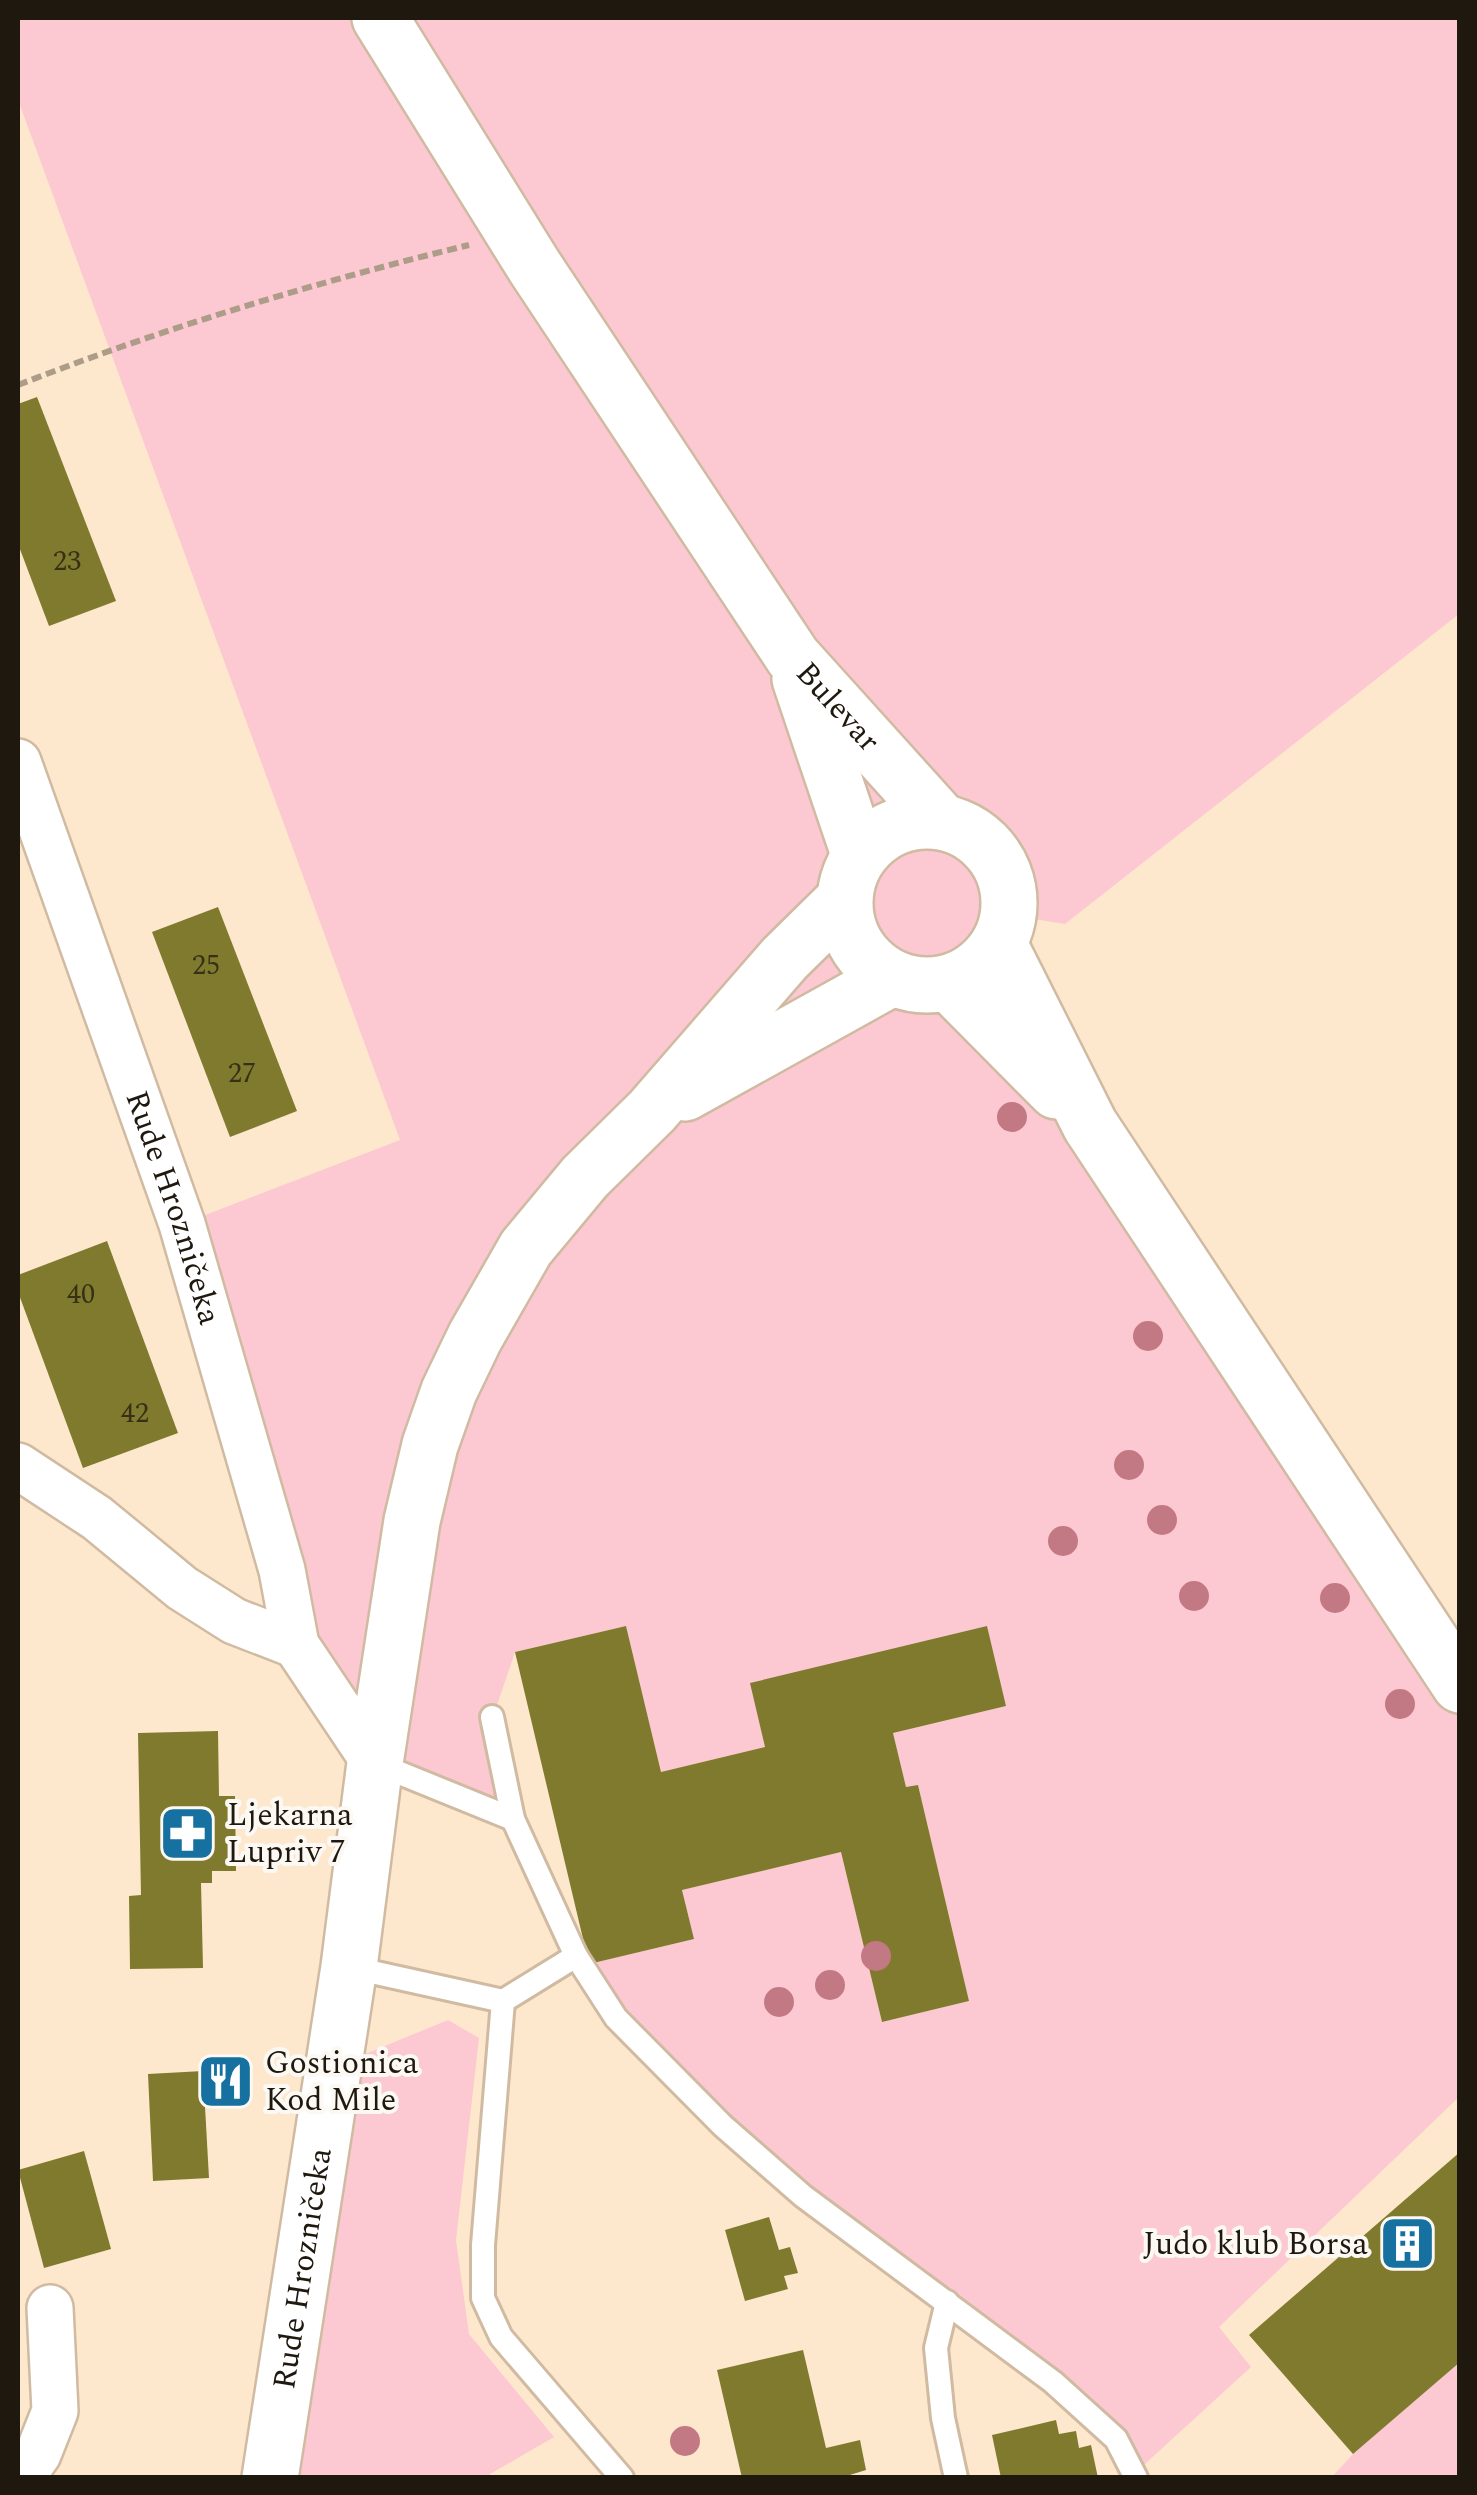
<svg xmlns="http://www.w3.org/2000/svg" width="1477" height="2495" viewBox="0 0 1477 2495" font-family="Spectral,serif">
<style>
.green{fill:#fcc8d2}
.building{fill:#7f7a2e}
.lines{fill:none;stroke-linecap:round;stroke-linejoin:round}
.lane-casing{stroke:#d0bba2;stroke-width:28}
.street-casing{stroke:#d0bba2;stroke-width:50}
.secondary-casing{stroke:#d0bba2;stroke-width:60}
.path{stroke:#ad9d88;stroke-width:6;stroke-dasharray:10 5;stroke-linecap:butt}
.lane{stroke:#fff;stroke-width:22}
.street{stroke:#fff;stroke-width:45}
.secondary{stroke:#fff;stroke-width:55}
.tree{fill:#c37983}
.labels{text-anchor:middle;dominant-baseline:central;stroke-width:8;stroke-linejoin:round;paint-order:stroke}
.number-label{font-size:28px;fill:#373016}
.street-label{font-size:32px;fill:#1f180e;stroke:#fcf8f3}
.poi-label{font-size:32px;fill:#1f180e;stroke:#fcf8f3;text-anchor:start}
</style>
<rect width="100%" height="100%" fill="#fee8cd"/>
<!-- green -->
<g class="green">
<path d="M18,18H1459V614L1065,924L1010,915L999,944L1459,1685V2097L1219,2327L1251,2367L1134,2474L1116,2439L947,2302L665,2066L589,1964L694,1939L682,1890L841,1852L882,2022L969,2001L918,1785L906,1787L893,1733L1006,1706L987,1627L751,1683L765,1747L661,1772L626,1626L515,1652L493,1717L513,1819L375,1763L296,1645L182,1224L400,1140L18,100Z"/>
<path d="M448,2020L479,2038L456,2240L469,2334L554,2437L485,2477L297,2478L358,2057Z"/>
<path d="M1459,2362V2477L1331,2478L1353,2454Z"/>
</g>
<!-- building -->
<g class="building">
<path d="M37,397L116,601L49,626L18,544V404Z"/>
<path d="M218,907L297,1111L230,1137L152,932Z"/>
<path d="M107,1241L178,1433L83,1468L18,1292V1275Z"/>
<path d="M626,1626L661,1772L765,1747L750,1683L987,1626L1006,1706L893,1733L906,1787L918,1785L969,2001L882,2022L841,1852L682,1890L694,1939L589,1964L515,1652Z"/>
<path d="M218,1731L219,1796H235L236,1871H212V1883H201L203,1968L130,1969L129,1896L141,1895L138,1733Z"/>
<path d="M203,2071L209,2178L153,2181L148,2074Z"/>
<path d="M84,2151L111,2249L44,2268L18,2170Z"/>
<path d="M1460,2152V2362L1353,2454L1249,2335Z"/>
<path d="M769,2217L779,2250L790,2247L798,2273L784,2276L788,2289L745,2301L725,2230Z"/>
<path d="M803,2350L826,2448L860,2440L866,2470L840,2478H742L717,2370Z"/>
<path d="M1056,2420L1059,2434L1076,2431L1079,2448L1091,2445L1098,2478H1001L992,2435Z"/>
</g>
<g class="lines">
<defs>
<g id="lane">
<path d="M492,1717L513,1819L576,1956L616,2018L723,2126L803,2196L1053,2382L1116,2439L1136,2478"/>
<path d="M375,1763L513,1819"/>
<path d="M349,1967L503,2001L576,1956"/>
<path d="M503,2001L483,2245V2298L501,2337L622,2478"/>
<path d="M947,2302L936,2348L943,2418L956,2478"/>
</g>
<g id="street">
<path id="s1" d="M18,762L182,1224L282,1570L296,1645L375,1763"/>
<path d="M18,1466L97,1518L182,1588L234,1621L296,1645"/>
<path d="M21,2478L38,2454L55,2411L50,2308"/>
</g>
<g id="secondary">
<path id="s2" d="M380,18L534,266L793,657L941,821"/>
<path d="M800,679L859,854"/>
<circle cx="927" cy="903" r="82"/>
<path d="M999,944L1090,1125L1460,1685"/>
<path d="M949,983L1056,1091"/>
<path d="M685,1093L892,978"/>
<path id="s3" d="M270,2478L349,1967L375,1763L412,1521L430,1445L449,1391L475,1337L526,1248L585,1177L652,1111L785,958L844,900"/>
</g>
</defs>
<!-- lane casing -->
<use href="#lane" class="lane-casing"/>
<!-- street casing -->
<use href="#street" class="street-casing"/>
<!-- secondary casing -->
<use href="#secondary" class="secondary-casing"/>
<!-- path -->
<path class="path" d="M18,385C164,328 316,282 469,245"/>
<!-- lane -->
<use href="#lane" class="lane"/>
<!-- street -->
<use href="#street" class="street"/>
<!-- secondary -->
<use href="#secondary" class="secondary"/>
</g>
<!-- trees -->
<g class="tree">
<circle cx="1012" cy="1117" r="15"/>
<circle cx="1148" cy="1336" r="15"/>
<circle cx="1129" cy="1465" r="15"/>
<circle cx="1162" cy="1520" r="15"/>
<circle cx="1063" cy="1541" r="15"/>
<circle cx="1194" cy="1596" r="15"/>
<circle cx="1335" cy="1598" r="15"/>
<circle cx="1400" cy="1704" r="15"/>
<circle cx="876" cy="1956" r="15"/>
<circle cx="830" cy="1985" r="15"/>
<circle cx="779" cy="2002" r="15"/>
<circle cx="685" cy="2441" r="15"/>
</g>
<!-- icons -->
<defs>
<symbol id="pharmacy-square" viewBox="-11 -11 22 22"><rect x="-9" y="-9" width="18" height="18" rx="4" fill="#1771a0" stroke="#fcf8f3"/><path d="M-2-6h4v4h4v4h-4v4h-4v-4h-4v-4h4Z" fill="#fff"/></symbol>
<symbol id="restaurant-square" viewBox="-11 -11 22 22"><rect x="-9" y="-9" width="18" height="18" rx="4" fill="#1771a0" stroke="#fcf8f3"/><path d="M-5-6h1v4h1v-4h1v4h1v-4h1v5L-1.5 .5V6h-2V.5L-5-1ZM5-6V6H3V1.5H1.5Q1.5-4 5-6Z" fill="#fff"/></symbol>
<symbol id="building-square" viewBox="-11 -11 22 22"><rect x="-9" y="-9" width="18" height="18" rx="4" fill="#1771a0" stroke="#fcf8f3"/><path d="M-4-6H4V6H1V3H-1V6H-4ZM-2.5-4.3h1.7v1.8h-1.7ZM.8-4.3h1.7v1.8H.8ZM-2.5-1h1.7V.8h-1.7ZM.8-1h1.7V.8H.8Z" fill="#fff"/></symbol>
</defs>
<g fill-rule="evenodd">
<use href="#pharmacy-square" x="156" y="1802" width="63" height="63"/>
<use href="#restaurant-square" x="194" y="2050" width="63" height="63"/>
<use href="#building-square" x="1376" y="2212" width="63" height="63"/>
</g>
<g class="labels">
<!-- number labels -->
<g class="number-label">
<text x="67" y="561">23</text>
<text x="206" y="965">25</text>
<text x="242" y="1073">27</text>
<text x="81" y="1294">40</text>
<text x="135" y="1413">42</text>
</g>
<!-- street labels -->
<g class="street-label">
<text stroke="none"><textPath href="#s2" startOffset="828">Bulevar</textPath></text>
<text stroke="none"><textPath href="#s1" startOffset="472">Rude Hrozničeka</textPath></text>
<text stroke="none"><textPath href="#s3" startOffset="212">Rude Hrozničeka</textPath></text>
</g>
<!-- poi labels -->
<g class="poi-label">
<text x="227" y="1815">Ljekarna<tspan x="227" dy="37">Lupriv 7</tspan></text>
<text x="265" y="2063">Gostionica<tspan x="265" dy="37">Kod Mile</tspan></text>
<text x="1368" y="2244" text-anchor="end">Judo klub Borsa</text>
</g>
</g>
<!-- border -->
<rect width="1477" height="2495" fill="none" stroke="#1f180e" stroke-width="40"/>
</svg>
